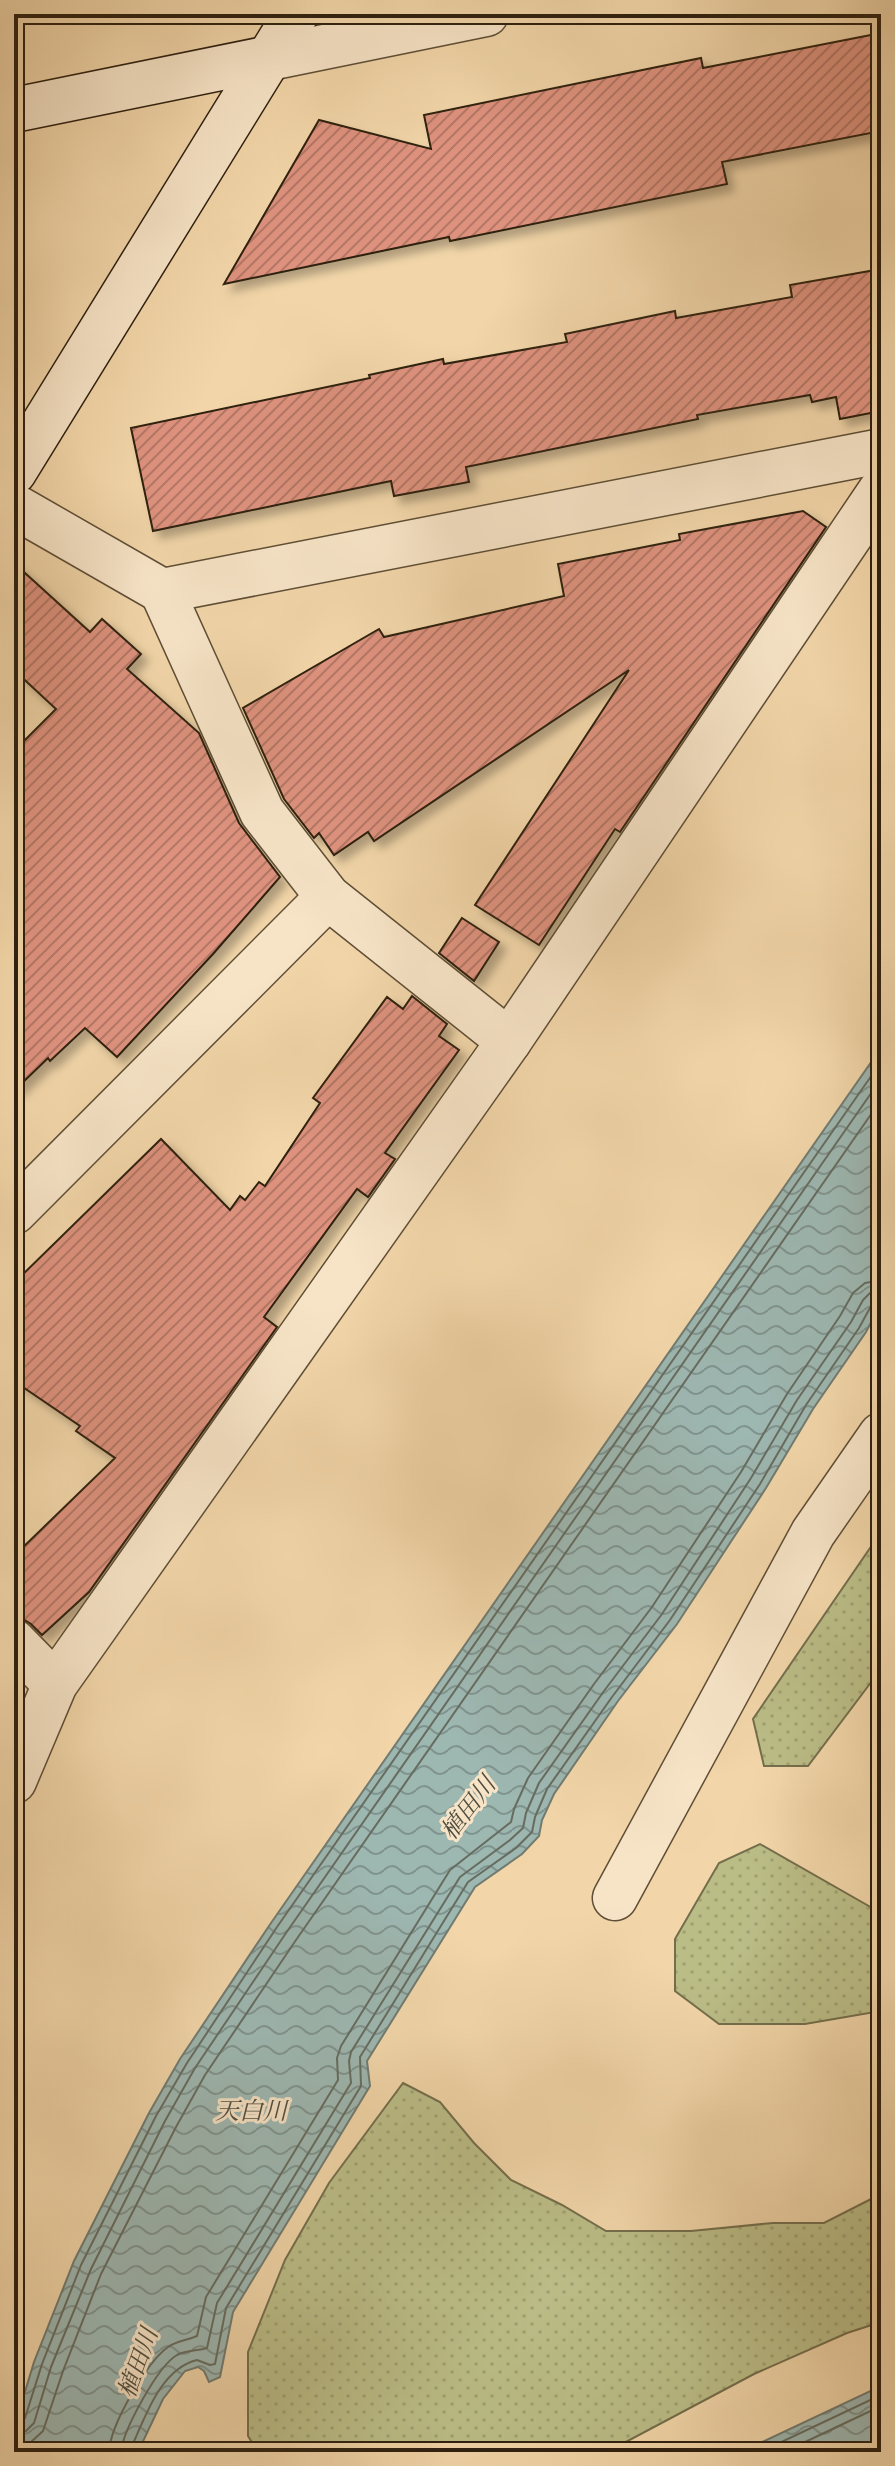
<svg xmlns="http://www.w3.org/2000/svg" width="895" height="2466" viewBox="0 0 895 2466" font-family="Alegreya,'Noto Serif JP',serif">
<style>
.green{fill:url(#green-dots);stroke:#746e4c;stroke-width:2}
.water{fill:url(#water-waves);stroke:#717b71;stroke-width:2}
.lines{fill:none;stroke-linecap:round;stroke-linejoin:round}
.shore{stroke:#666c60;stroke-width:2}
.building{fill:url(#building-hatch);stroke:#2e2010;stroke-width:2;filter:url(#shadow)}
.street-casing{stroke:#5f4e36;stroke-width:47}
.secondary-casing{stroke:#2e2010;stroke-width:47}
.street{stroke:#f7e4c7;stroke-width:44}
.secondary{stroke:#f7e4c7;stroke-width:44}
.labels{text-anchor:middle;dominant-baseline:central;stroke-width:6;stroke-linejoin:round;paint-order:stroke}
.water-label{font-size:24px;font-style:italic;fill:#4f4d40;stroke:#f7e4c7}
</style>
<defs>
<pattern id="green-dots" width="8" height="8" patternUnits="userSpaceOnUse" patternTransform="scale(2)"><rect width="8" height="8" fill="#bbbd87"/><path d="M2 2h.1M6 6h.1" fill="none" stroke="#a1a274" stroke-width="1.8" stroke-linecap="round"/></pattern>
<pattern id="water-waves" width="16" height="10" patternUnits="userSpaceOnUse" patternTransform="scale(2)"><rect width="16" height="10" fill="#9db7b1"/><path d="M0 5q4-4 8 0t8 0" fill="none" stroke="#80948f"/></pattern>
<pattern id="building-hatch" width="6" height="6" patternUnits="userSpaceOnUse" patternTransform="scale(2)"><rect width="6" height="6" fill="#de927e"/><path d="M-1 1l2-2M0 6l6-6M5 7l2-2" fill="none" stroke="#b47766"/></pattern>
<filter id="shadow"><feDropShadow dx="7" dy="7" stdDeviation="4" flood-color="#0004"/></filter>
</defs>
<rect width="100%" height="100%" fill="#f2d6a9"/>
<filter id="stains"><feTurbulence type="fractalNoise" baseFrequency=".0025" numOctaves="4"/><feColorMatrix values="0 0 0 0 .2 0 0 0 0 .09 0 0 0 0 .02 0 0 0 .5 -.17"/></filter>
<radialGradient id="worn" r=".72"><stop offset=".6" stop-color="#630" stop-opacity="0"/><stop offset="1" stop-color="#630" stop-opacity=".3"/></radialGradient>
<!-- green -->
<g class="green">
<path d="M881,1532V1669L808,1766H764L753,1719Z"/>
<path d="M760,1844L881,1913V2011L805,2024H719L675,1991V1939L719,1863Z"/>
<path d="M403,2083L440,2102L474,2143L511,2180L562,2205L606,2231H691L773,2223H824L881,2194V2322L847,2333L754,2374L607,2452H258L248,2436V2352L285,2260L329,2183Z"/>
</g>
<!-- water -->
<g class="water">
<path d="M881,1048V1303L866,1332L813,1409L766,1488L677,1624L618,1701L554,1794L542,1820L539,1836L522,1854L475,1887L367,2061L370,2086L233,2312L220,2377L209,2382L204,2371L198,2367L185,2371L163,2399L138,2452H14V2428L34,2362L74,2261L149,2113L180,2059L271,1923Z"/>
<path d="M881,2386V2452H741Z"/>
</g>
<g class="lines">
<!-- shore -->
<g class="shore">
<path d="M14,2424L20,2423L25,2418L42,2364L81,2265L156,2116L187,2063L277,1927L881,1062"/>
<path d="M14,2434L26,2431L34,2423L51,2367L91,2269L165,2121L195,2068L286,1933L881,1079"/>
<path d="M14,2446L30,2443L43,2431L63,2371L101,2274L176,2127L205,2075L296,1940L881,1100"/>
<path d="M109,2452C110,2426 146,2363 168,2347C176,2341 188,2340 197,2336L206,2297L338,2080L337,2058L341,2046L450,1870L511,1822L514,1809L528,1778L594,1684L652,1607L741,1472L787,1394L840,1316L853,1293L865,1283L881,1280"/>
<path d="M121,2452C123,2430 158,2366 177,2355C187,2350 198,2351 207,2348L217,2303L351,2083L349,2061L351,2052L460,1877L510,1840L523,1828L526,1813L539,1783L604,1691L662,1614L751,1478L797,1400L851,1322L863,1300L870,1293L881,1292"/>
<path d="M132,2452V2446C146,2415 161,2369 197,2360L210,2365L215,2364L226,2308L361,2086L360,2057L468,1882L516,1848L532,1832L535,1817L547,1789L612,1697L670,1620L760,1484L806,1405L859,1328L871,1306L881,1302"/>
<path d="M760,2452L881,2395"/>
<path d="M784,2452L881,2406"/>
</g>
</g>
<!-- building -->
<g class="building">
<path d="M881,33V131L722,162L727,184L450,241L449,237L224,284L319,120L431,149L424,115L701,58L703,68Z"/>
<path d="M881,269V411L840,419L836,397L812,402L810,395L697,415L698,419L466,467L469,482L394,496L391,481L153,531L131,428L370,378L369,375L443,359L444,364L567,342L565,334L675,311L676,318L792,297L790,285Z"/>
<path d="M803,511L826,527L620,832L615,829L539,945L475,905L629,670L374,841L368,832L334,855L319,833L314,838L284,799L243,708L379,629L384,637L564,596L558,564L680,540L679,534Z"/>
<path d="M14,563L90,632L102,619L141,654L127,669L199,733L239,823L280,877L213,954L117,1057L85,1028L50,1061L48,1058L14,1091V751L56,709L14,670Z"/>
<path d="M462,918L499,942L474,981L439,953Z"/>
<path d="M412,996L447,1024L439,1036L459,1050L385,1153L395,1159L368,1197L357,1189L264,1317L277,1327L89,1592L42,1635L31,1624L21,1618H14V1556L115,1458L76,1431L80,1426L14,1381V1283L161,1139L230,1210L240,1196L245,1200L259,1182L265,1186L320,1103L313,1098L387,997L403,1009Z"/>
</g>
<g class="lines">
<defs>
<g id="street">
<path d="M270,58L486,14"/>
<path d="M14,506L162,591L881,451"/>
<path d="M162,591L262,812L328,897L509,1041"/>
<path d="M14,1212L328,897"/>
<path d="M14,1642L55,1684"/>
<path d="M14,1781L55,1684L509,1041L881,490"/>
<path d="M615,1898L813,1533L881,1435"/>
</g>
<g id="secondary">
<path d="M14,110L270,58"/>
<path d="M14,472L296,14"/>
</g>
</defs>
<!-- street casing -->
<use href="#street" class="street-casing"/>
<!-- secondary casing -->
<use href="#secondary" class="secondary-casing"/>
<!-- street -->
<use href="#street" class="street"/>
<!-- secondary -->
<use href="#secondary" class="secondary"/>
</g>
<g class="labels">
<!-- water labels -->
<g class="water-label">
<text transform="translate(468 1808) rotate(-52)">植田川</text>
<text x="251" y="2111">天白川</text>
<text transform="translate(138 2363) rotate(-70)">植田川</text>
</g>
</g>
<!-- margin -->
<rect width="895" height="2466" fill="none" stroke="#f2d6a9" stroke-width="48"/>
<rect x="16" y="16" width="863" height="2434" fill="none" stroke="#2e2010" stroke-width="4"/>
<rect x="24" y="24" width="847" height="2418" fill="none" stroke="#2e2010" stroke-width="2"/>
<rect width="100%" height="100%" filter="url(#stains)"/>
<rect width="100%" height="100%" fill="url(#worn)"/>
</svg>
